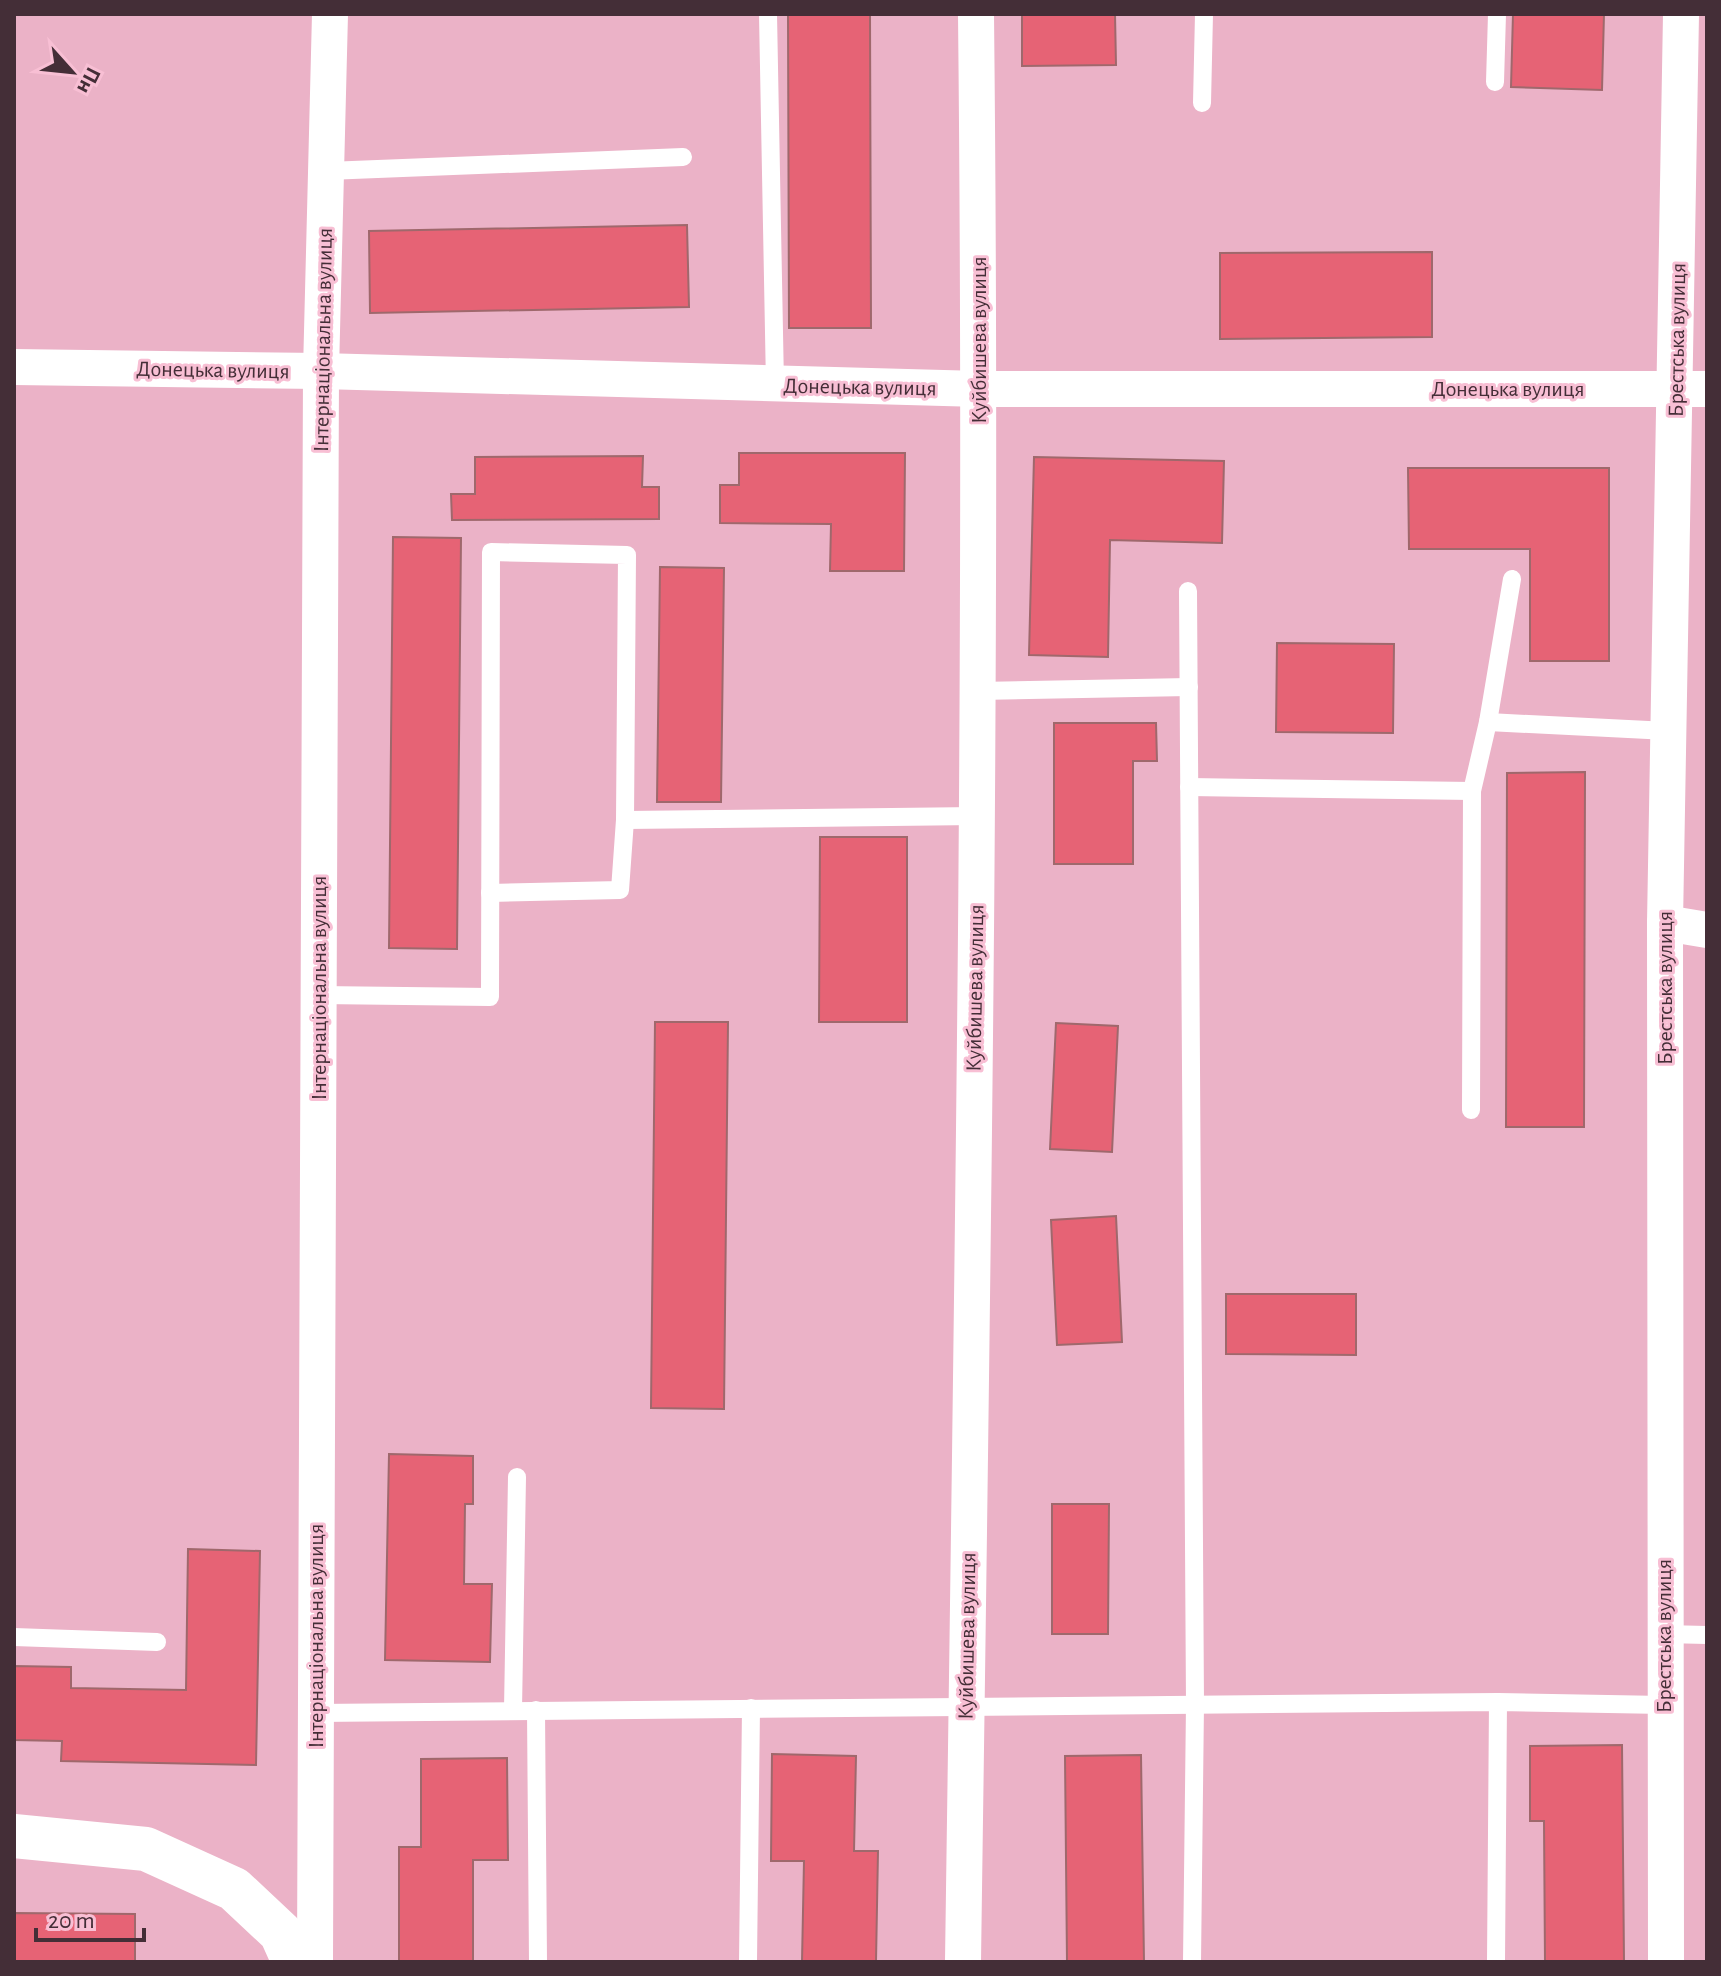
<svg xmlns="http://www.w3.org/2000/svg" width="1721" height="1976" viewBox="0 0 1721 1976" font-family="'Alegreya Sans',sans-serif">
<style>
.building{fill:#e66375;stroke:#9f686c;stroke-width:2}
.lines{fill:none;stroke-linecap:round;stroke-linejoin:round}
.lane{stroke:#fff;stroke-width:18}
.street{stroke:#fff;stroke-width:36}
.secondary{stroke:#fff;stroke-width:44}
.labels{text-anchor:middle;dominant-baseline:central;stroke-width:6;stroke-linejoin:round;paint-order:stroke}
.street-label{font-size:22px;fill:#442e37;stroke:#f8bfd4}
</style>
<rect width="100%" height="100%" fill="#ebb2c7"/>
<!-- building -->
<g class="building">
<path d="M788,14H870L871,328H789Z"/>
<path d="M1022,14H1115L1116,65L1022,66Z"/>
<path d="M1513,14H1604L1602,90L1511,87Z"/>
<path d="M687,225L689,307L370,313L369,231Z"/>
<path d="M1432,252V337L1220,339V253Z"/>
<path d="M739,453H905L904,571H830L831,524L720,523V485H739Z"/>
<path d="M643,456L642,487H659V519L452,520L451,494H475V457Z"/>
<path d="M1034,457L1224,461L1222,543L1110,540L1108,657L1029,655Z"/>
<path d="M1408,468H1609V661H1530V549H1409Z"/>
<path d="M393,537L461,538L457,949L389,948Z"/>
<path d="M660,567L724,568L721,802H657Z"/>
<path d="M1277,643L1394,644L1393,733L1276,732Z"/>
<path d="M1054,723H1156L1157,761H1133V864H1054Z"/>
<path d="M1585,772L1584,1127H1506L1507,773Z"/>
<path d="M820,837H907V1022H819Z"/>
<path d="M655,1022H728L724,1409L651,1408Z"/>
<path d="M1056,1023L1118,1026L1112,1152L1050,1149Z"/>
<path d="M1116,1216L1122,1342L1057,1345L1051,1220Z"/>
<path d="M1226,1294H1356V1355L1226,1354Z"/>
<path d="M389,1454L473,1456V1504H465L464,1584H492L490,1662L385,1660Z"/>
<path d="M1052,1504H1109L1108,1634H1052Z"/>
<path d="M188,1549L260,1551L256,1765L61,1761L62,1741L14,1740V1666L71,1667V1688L186,1690Z"/>
<path d="M1622,1745L1624,1962H1545L1544,1821H1530V1746Z"/>
<path d="M772,1754L856,1756L854,1851H878L876,1962H802L804,1861H771Z"/>
<path d="M1141,1755L1144,1962H1067L1065,1756Z"/>
<path d="M507,1758L508,1860H473V1962H399V1847H421V1759Z"/>
<path d="M14,1913L135,1914V1962H14Z"/>
</g>
<g class="lines">
<!-- lane -->
<g class="lane">
<path d="M768,14L775,385"/>
<path d="M1495,82L1497,14"/>
<path d="M1202,103L1204,14"/>
<path d="M327,171L683,157"/>
<path d="M1188,591L1195,1704L1192,1962"/>
<path d="M978,691L1189,687"/>
<path d="M1488,722L1668,731"/>
<path d="M1189,787L1472,791"/>
<path d="M490,893L620,890L625,820"/>
<path d="M319,995L490,997L491,552L627,555L625,820L977,816"/>
<path d="M1471,1110L1472,791L1488,722L1512,579"/>
<path d="M1664,1634L1707,1635"/>
<path d="M14,1637L157,1642"/>
<path d="M513,1710L517,1477"/>
<path d="M536,1710L538,1962"/>
<path d="M316,1713L1498,1702L1664,1705"/>
<path d="M748,1962L751,1708"/>
<path d="M1496,1962L1498,1702"/>
</g>
<!-- street -->
<g class="street">
<path d="M14,367L321,371L980,389H1707"/>
<path d="M1665,923L1707,930"/>
<path d="M315,1962L321,371L330,14"/>
<path d="M963,1962C972,1313 983,663 976,14"/>
<path d="M1666,1962L1665,923L1681,14"/>
</g>
<!-- secondary -->
<path class="secondary" d="M14,1836L146,1849L234,1889L281,1933L294,1962"/>
</g>
<g class="labels">
<!-- street labels -->
<g class="street-label">
<text transform="translate(323 340) rotate(-89)">Інтернаціональна вулиця</text>
<text transform="translate(979 340) rotate(-90)">Куйбишева вулиця</text>
<text transform="translate(1677 340) rotate(-89)">Брестська вулиця</text>
<text transform="translate(213 370) rotate(1)">Донецька вулиця</text>
<text transform="translate(860 387) rotate(1)">Донецька вулиця</text>
<text x="1508" y="389">Донецька вулиця</text>
<text transform="translate(319 988) rotate(-90)">Інтернаціональна вулиця</text>
<text transform="translate(975 988) rotate(-89)">Куйбишева вулиця</text>
<text transform="translate(1665 988) rotate(-90)">Брестська вулиця</text>
<text transform="translate(316 1636) rotate(-90)">Інтернаціональна вулиця</text>
<text transform="translate(967 1636) rotate(-89)">Куйбишева вулиця</text>
<text transform="translate(1664 1636) rotate(-90)">Брестська вулиця</text>
</g>
</g>
<!-- border -->
<rect width="1721" height="1976" fill="none" stroke="#442e37" stroke-width="32"/>
<!-- north arrow -->
<g transform="translate(72 72) rotate(117)" stroke="#f8bfd4" stroke-width="6" paint-order="stroke">
<path d="M0-6L14 30L0 20L-14 30Z" fill="#442e37"/>
<text y="-12" font-size="22" font-weight="bold" text-anchor="middle" fill="#442e37">Пн</text>
</g>
<!-- scale -->
<path d="M36 1928v12h108v-12" fill="none" stroke="#442e37" stroke-width="4"/>
<text x="48" y="1928" font-size="24" fill="#442e37" stroke="#f8bfd4" stroke-width="6" paint-order="stroke">20 m</text>
</svg>
